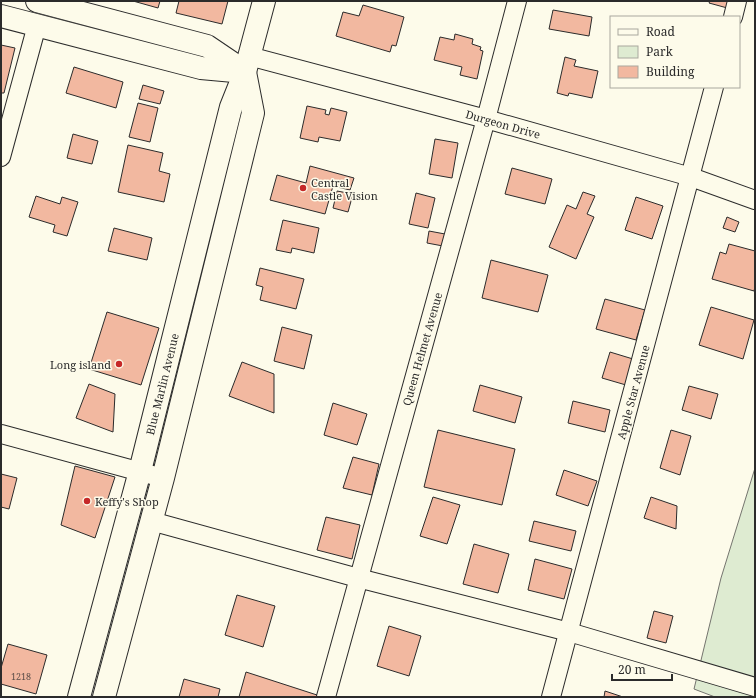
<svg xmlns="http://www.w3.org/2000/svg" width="756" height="698" viewBox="0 0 756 698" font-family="'Noto Serif',serif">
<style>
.green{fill:#deebd1;stroke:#74746e}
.building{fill:#f2b8a0;stroke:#2b2b2b}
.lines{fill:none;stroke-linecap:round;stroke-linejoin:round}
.street-casing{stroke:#2b2b2b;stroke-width:20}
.secondary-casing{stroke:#2b2b2b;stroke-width:24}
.street{stroke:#fdfbea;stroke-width:18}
.secondary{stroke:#fdfbea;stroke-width:22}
.poi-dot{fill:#c62828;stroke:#fdfbea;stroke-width:1.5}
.labels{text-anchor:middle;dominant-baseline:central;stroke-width:3;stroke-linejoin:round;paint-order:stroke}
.number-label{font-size:9px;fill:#5d4e48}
.street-label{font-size:11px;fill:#2b2b2b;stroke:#fdfbea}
.poi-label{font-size:11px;fill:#2b2b2b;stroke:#fdfbea;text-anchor:start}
</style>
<rect width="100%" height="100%" fill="#fdfbea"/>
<!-- green -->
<path class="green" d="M755,468V697H715L694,689L721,578Z"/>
<!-- building -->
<g class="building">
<path d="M133,1H160L158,8Z"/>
<path d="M179,1H228L222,24L176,13Z"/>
<path d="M710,1H733L731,9L709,3Z"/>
<path d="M363,5L404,17L396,46L392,45L390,52L336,36L343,12L359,16Z"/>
<path d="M553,10L592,17L589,36L549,29Z"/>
<path d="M455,34L473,39L472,44L481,47L480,50L483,51L477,79L460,75L462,67L434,60L440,37L454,40Z"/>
<path d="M1,45L15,48L4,93H1Z"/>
<path d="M565,57L576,60L574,66L598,71L592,98L569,93L568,96L557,93Z"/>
<path d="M74,67L123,82L116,108L66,93Z"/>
<path d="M143,85L164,91L160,104L139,99Z"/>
<path d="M138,103L158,108L150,142L129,137Z"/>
<path d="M307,106L326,110L325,114L329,115L331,108L347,112L340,141L319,137L318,142L300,138Z"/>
<path d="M73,134L98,141L92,164L67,158Z"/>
<path d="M435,139L458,143L452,178L429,174Z"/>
<path d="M128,145L163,153L159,171L170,174L164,202L118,192Z"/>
<path d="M310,166L354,178L350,190L333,186L325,214L270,200L277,175L306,183Z"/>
<path d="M512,168L552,179L545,204L505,194Z"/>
<path d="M337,191L353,194L348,212L333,208Z"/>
<path d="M583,192L595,196L587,214L594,217L576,259L549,247L567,205L576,209Z"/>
<path d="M416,193L435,198L428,228L409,224Z"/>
<path d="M36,196L60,204L62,197L78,202L67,236L53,232L55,225L29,217Z"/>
<path d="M636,197L663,206L652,239L625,230Z"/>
<path d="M727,217L739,222L735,232L723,228Z"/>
<path d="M283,220L319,228L314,253L292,248L291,253L276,250Z"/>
<path d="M114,228L152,238L147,260L108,251Z"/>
<path d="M429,231L445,234L443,246L427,243Z"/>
<path d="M729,244L755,251V287L754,291L712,279L720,252L726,254Z"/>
<path d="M491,260L548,275L538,312L482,298Z"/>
<path d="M260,268L304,279L296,309L260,300L263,287L256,285Z"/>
<path d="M605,299L645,310L636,340L596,329Z"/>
<path d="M711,307L754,320L743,359L699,345Z"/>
<path d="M107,312L159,328L141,385L89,369Z"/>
<path d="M282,327L312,335L304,369L274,361Z"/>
<path d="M610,352L633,359L626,385L602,378Z"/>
<path d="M242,362L274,374V413L229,396Z"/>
<path d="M89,384L115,394L113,432L76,418Z"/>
<path d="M480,385L522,397L515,423L473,411Z"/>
<path d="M689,386L718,394L711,419L682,410Z"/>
<path d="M573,401L610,410L605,432L568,423Z"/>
<path d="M333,403L367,414L357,445L324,435Z"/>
<path d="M438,430L515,449L502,505L424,487Z"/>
<path d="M671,430L691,436L680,475L660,468Z"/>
<path d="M353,457L379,464L372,495L343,488Z"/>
<path d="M75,466L115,477L95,538L61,525Z"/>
<path d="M564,470L597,481L588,506L556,495Z"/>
<path d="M1,474L17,478L9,509L1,507Z"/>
<path d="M433,497L460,505L447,544L420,536Z"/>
<path d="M651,497L677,506L676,529L644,518Z"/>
<path d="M326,517L360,525L352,559L317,550Z"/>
<path d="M534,521L576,531L571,551L529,541Z"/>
<path d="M474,544L509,554L498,593L463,584Z"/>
<path d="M535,559L572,569L564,599L528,590Z"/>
<path d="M237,595L275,606L263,647L225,635Z"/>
<path d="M654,611L673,616L666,643L647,638Z"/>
<path d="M389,626L421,636L409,676L377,666Z"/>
<path d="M8,644L47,655L36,694L1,684V668Z"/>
<path d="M246,672L317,695L316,697H239Z"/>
<path d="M184,679L220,689L218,697H179Z"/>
<path d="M605,691L623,697H604Z"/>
</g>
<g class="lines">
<defs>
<g id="street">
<path d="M733,17L737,1"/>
<path d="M249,56L486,119L691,177L755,200"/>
<path d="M1,157L37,25"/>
<path d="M1,434L163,478"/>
<path d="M151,521L358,578L569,632L755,687"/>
<path d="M326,697L486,119L517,1"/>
<path d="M551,697L714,87"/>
</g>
<g id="secondary">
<path d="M37,1L207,46L244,71"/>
<path d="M1,16L201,68L245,72"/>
<path d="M79,697L140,471L231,107L245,72L264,1"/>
<path d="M104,697L163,478L253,113L245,72"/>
</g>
</defs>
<!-- street casing -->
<use href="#street" class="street-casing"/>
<!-- secondary casing -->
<use href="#secondary" class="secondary-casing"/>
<!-- street -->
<use href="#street" class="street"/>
<!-- secondary -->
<use href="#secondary" class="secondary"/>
</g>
<!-- markers -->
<g class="poi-dot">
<circle cx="303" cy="188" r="4"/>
<circle cx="119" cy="364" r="4"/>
<circle cx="87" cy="501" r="4"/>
</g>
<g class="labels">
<!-- number labels -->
<g class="number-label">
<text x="21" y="676">1218</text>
</g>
<!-- street labels -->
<g class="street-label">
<text transform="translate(503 124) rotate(16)">Durgeon Drive</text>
<text transform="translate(422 349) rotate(-74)">Queen Helmet Avenue</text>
<text transform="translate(162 384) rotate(-76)">Blue Marlin Avenue</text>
<text transform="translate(633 392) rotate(-75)">Apple Star Avenue</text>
</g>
<!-- poi labels -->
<g class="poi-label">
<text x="311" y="182">Central<tspan x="311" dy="13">Castle Vision</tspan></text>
<text x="111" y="364" text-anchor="end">Long island</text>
<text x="95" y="501">Keffy's Shop</text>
</g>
</g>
<!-- border -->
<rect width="756" height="698" fill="none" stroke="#2b2b2b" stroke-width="4"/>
<!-- legend -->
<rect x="610" y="16" width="130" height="72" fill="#fdfbea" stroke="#a9a89e"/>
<rect x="618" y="29" width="20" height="6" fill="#fdfbea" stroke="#a9a89e"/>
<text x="646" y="36" font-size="12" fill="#2b2b2b">Road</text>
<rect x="618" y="46" width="20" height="12" fill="#deebd1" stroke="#a9a89e"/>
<text x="646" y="56" font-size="12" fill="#2b2b2b">Park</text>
<rect x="618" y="66" width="20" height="12" fill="#f2b8a0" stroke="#a9a89e"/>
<text x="646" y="76" font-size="12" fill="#2b2b2b">Building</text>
<!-- scale -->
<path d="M612 674v6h60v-6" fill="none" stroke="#2b2b2b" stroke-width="2"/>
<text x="618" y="674" font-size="12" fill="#2b2b2b" stroke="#fdfbea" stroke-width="3" paint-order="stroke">20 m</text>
</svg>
